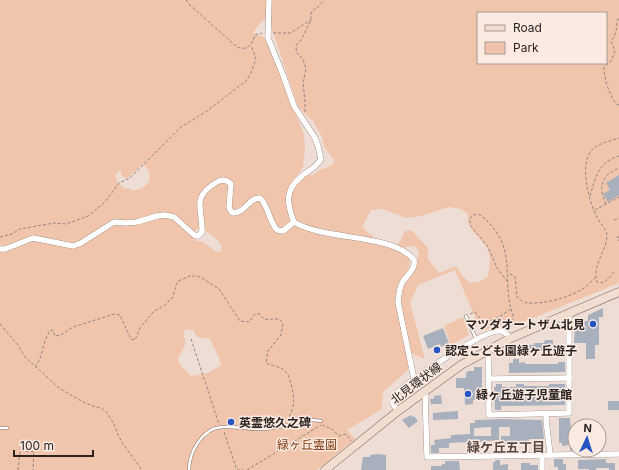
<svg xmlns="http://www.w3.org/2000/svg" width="619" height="470" viewBox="0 0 619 470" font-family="Inter,'Noto Sans JP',sans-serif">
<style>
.green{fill:#f1c4ac;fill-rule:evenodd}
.building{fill:#a8b0be;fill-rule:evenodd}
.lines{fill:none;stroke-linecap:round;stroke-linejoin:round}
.service-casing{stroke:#7e6f67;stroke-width:3.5}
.minor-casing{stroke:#7e6f67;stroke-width:6}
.secondary-casing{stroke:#7e6f67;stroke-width:9}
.path{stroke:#928680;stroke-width:1;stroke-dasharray:3 2;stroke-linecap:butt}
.service{stroke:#fff;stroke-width:2.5}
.minor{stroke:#fff;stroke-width:5.5}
.secondary{stroke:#f3dcd0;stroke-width:8}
.poi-dot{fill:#2455c3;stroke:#fbeae1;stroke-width:1.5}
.labels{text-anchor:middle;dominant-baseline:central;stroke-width:3;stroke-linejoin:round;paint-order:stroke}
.poi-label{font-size:12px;font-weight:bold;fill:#2a2320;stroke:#fbeae1;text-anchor:start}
.street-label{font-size:12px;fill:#2a2320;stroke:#fbeae1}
.park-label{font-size:12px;fill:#814017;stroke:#fbeae1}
.neighbourhood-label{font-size:13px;font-weight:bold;fill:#564841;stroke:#fbeae1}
</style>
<rect width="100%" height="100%" fill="#eeddd4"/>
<!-- green -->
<g class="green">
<path d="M0,0H619V283L511,327L503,325L481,331L455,270L418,285L410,303L425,359L408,352V370L383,392L382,409L347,430L355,439L317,470H0ZM478,13H606V63H478ZM270,16L272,29L297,104L301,110L313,121L322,137L324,146L335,162C327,170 321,167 313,175L297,176L303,167L305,149L304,135L282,78L264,37L253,33C257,26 263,19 270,16ZM143,164C150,170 153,180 145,186C141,189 136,190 132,191L129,188L125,189L118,183L115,175L120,170L122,176L125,178H128ZM449,207L460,209L468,214C466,233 484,237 489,253C491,260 489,269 488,276L481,281L470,283L461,274L456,266L439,273L428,259V248L411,230L405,231L398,245L391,243L381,244L362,227L371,210L383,209L406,218L421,216ZM200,227L217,239L222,246L221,251L217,252L203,242L196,241L192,237L194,232ZM409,246L416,247L419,252L416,265L409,269L410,260L403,248ZM186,329L193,330L197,337L210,339L219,358L221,365L208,373L191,376L180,365L178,359L186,343L183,334Z"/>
<path d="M463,317L469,335L451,345L444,326Z"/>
</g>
<!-- building -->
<g class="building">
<path d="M619,175V195L608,202L603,194L610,190L606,183Z"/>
<path d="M603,308V317H599V345H595V359H586V343H574L575,324H576V321H588V315Z"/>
<path d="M443,328L449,343L441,347L440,344L428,349L423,336Z"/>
<path d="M545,340H553V344H557V351H528V345H534V343H544Z"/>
<path d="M513,359H519V363L525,362V364H558V362H565V372L509,373V363H513Z"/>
<path d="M474,367H482V393H484L485,400H473V404L465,405L464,388H456V378H466V373L468,371H474Z"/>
<path d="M496,384H502V387H516V384H524V386H549V384H565V405L501,406V410H495L494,387H496Z"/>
<path d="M441,395L442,404H431L430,399H434V396Z"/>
<rect x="608" y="401" width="11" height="9"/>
<path d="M458,411V419L433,420V413Z"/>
<path d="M411,415L412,417L414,416L418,421L409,428L402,420Z"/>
<path d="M559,418H570L571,431H575V450L570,451V445L562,446V443H559Z"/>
<path d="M503,419L542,420L544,439H529V441L514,443V445H501V436H510V427H499V440L476,442V452H471L470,442L449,443V448H439V453H431V445H435L434,440L451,438V435L470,434V423H475V420ZM491,427V436H474V428Z"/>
<path d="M378,454L386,455V470H361L363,457H370V455Z"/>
<path d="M554,459H563V464H566V470H558V467H554Z"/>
<path d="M606,459V463H615V470H609V468H596V470H589V469H578V460Z"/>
<path d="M495,460H500V465L508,464V470H493V462H495Z"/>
<path d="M445,461H459L460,470H431V466H442V464H445Z"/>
<path d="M521,463H530V465H538V470H521Z"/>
</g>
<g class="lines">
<defs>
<g id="service">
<path d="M466,316L476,339"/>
<path d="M0,428H7"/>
<path d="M189,470C189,453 202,428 222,427C236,426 251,430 265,429C282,427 298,423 314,420L321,421"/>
</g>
<g id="minor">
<path d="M269,0L268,38L283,75L294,106L315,138L318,146L321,159C316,168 309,170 302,176C284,190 287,204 294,222C325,241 393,233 414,260C416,270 407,274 402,283C399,289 399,295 398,302L414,379"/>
<path d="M0,249H5L33,238L73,246L81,243L114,222L126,223L137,222L157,216L165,215L174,217L194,235L198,236L202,232C203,209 190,198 217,182C222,179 227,180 231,184L229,207L230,210L233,213C247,212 248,198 260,198C268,205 269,221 277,230L283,231L294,222"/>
<path d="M488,350L489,415L569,413V314"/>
<path d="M488,379L569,378"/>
<path d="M425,391L427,457L619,454"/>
<path d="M398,411L393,404V397L395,395C408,382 485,328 501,331C505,332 508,335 511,338"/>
<path d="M546,414C546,428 549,441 550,455"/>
<path d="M542,455V470"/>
</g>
<path id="secondary" d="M325,470L398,411L461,365L511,338L619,292"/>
</defs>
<!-- service casing -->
<use href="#service" class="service-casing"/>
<!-- minor casing -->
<use href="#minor" class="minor-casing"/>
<!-- secondary casing -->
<use href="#secondary" class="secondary-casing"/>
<!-- path -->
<g class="path">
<path d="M186,0L190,5L237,47C247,51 252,45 255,35L262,33"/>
<path d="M619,19L617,20C617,28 616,35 611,41L615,51L611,61L604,67C604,80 609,93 616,104L619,105"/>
<path d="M273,33H290L311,20"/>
<path d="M305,112V101L303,83L306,69L303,59L297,53L296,48L297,44L301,40L311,20V14L312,11L318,7L324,0"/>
<path d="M590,196C596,177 597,163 619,156"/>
<path d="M606,204C598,188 601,175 619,168"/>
<path d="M595,210L619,197"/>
<path d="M614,220L619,218"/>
<path d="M0,237L12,234L20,229L54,223L66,224L88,216L105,202L119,183L130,178L181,127L207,111L246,81L250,75L256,59L251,45"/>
<path d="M619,237H617L619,241"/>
<path d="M614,272C609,277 606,285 597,282C592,266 605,253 607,238C608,230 601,225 598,219C589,203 578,163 593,149C599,143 611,141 619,138"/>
<path d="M510,274L515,277L517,297C521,300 524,303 528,303C545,304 567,298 581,290C586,287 591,282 595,278"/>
<path d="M511,309L513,315V322"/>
<path d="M470,314L475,312C486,330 498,317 511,309C503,277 515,251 490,224C486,220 483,216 478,214L474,215L470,218V225L488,247L497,268L507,281"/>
<path d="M0,324L18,345L25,357L59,388L83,402L93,406L101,408L107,413L114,424L118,435L123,444L142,470"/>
<path d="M191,339L219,424"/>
<path d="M35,367C44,356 42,342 50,331L53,330L55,336L61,335L73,327L114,314L120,315L131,339L135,340L140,328L154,311L164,306L173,297L176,285L178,281L190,276H197L202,278L219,289L240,321L249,322L255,314H260C266,326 274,313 283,323L281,335L268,351L266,363C272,366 281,366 286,372C289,375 290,380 291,384C295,400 295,406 287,421"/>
<path d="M322,425L332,429L339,436L346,434L351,441"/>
<path d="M224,432L237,470"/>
<path d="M18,470L20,451L34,452L33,470"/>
<path d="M237,470H243"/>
<path d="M247,470L321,425"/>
</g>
<!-- service -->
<use href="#service" class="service"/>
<!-- minor -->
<use href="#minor" class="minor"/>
<!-- secondary -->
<use href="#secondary" class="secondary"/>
</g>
<!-- markers -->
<g class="poi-dot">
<circle cx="593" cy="324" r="4"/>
<circle cx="437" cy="350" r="4"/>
<circle cx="468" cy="394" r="4"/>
<circle cx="231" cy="422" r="4"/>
</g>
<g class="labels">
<!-- poi labels -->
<g class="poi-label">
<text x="585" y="324" text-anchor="end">マツダオートザム北見</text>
<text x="445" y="350">認定こども園緑ヶ丘遊子</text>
<text x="476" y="394">緑ヶ丘遊子児童館</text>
<text x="239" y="422">英霊悠久之碑</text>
</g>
<!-- street labels -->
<g class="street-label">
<text transform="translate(416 383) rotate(-37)">北見環状線</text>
</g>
<!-- park labels -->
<g class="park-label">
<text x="307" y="444">緑ヶ丘霊園</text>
</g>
<!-- neighbourhood labels -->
<g class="neighbourhood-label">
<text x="506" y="447">緑ケ丘五丁目</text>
</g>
</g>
<!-- legend -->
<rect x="477" y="12" width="130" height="52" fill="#fbeae1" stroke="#a79a94"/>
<rect x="485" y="25" width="20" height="6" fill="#f3dcd0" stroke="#a79a94"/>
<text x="513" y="32" font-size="12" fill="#2a2320">Road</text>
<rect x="485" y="42" width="20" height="12" fill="#f1c4ac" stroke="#a79a94"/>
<text x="513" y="52" font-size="12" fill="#2a2320">Park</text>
<!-- north arrow -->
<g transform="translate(587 438) rotate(4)"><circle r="19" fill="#fbeae1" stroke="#a79a94"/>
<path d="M0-3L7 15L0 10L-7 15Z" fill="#2455c3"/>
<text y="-6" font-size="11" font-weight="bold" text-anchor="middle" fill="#2a2320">N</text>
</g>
<!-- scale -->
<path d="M14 450v6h79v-6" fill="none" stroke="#2a2320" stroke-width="2"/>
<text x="20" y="450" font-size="12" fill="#2a2320" stroke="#fbeae1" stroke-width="3" paint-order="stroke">100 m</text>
</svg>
